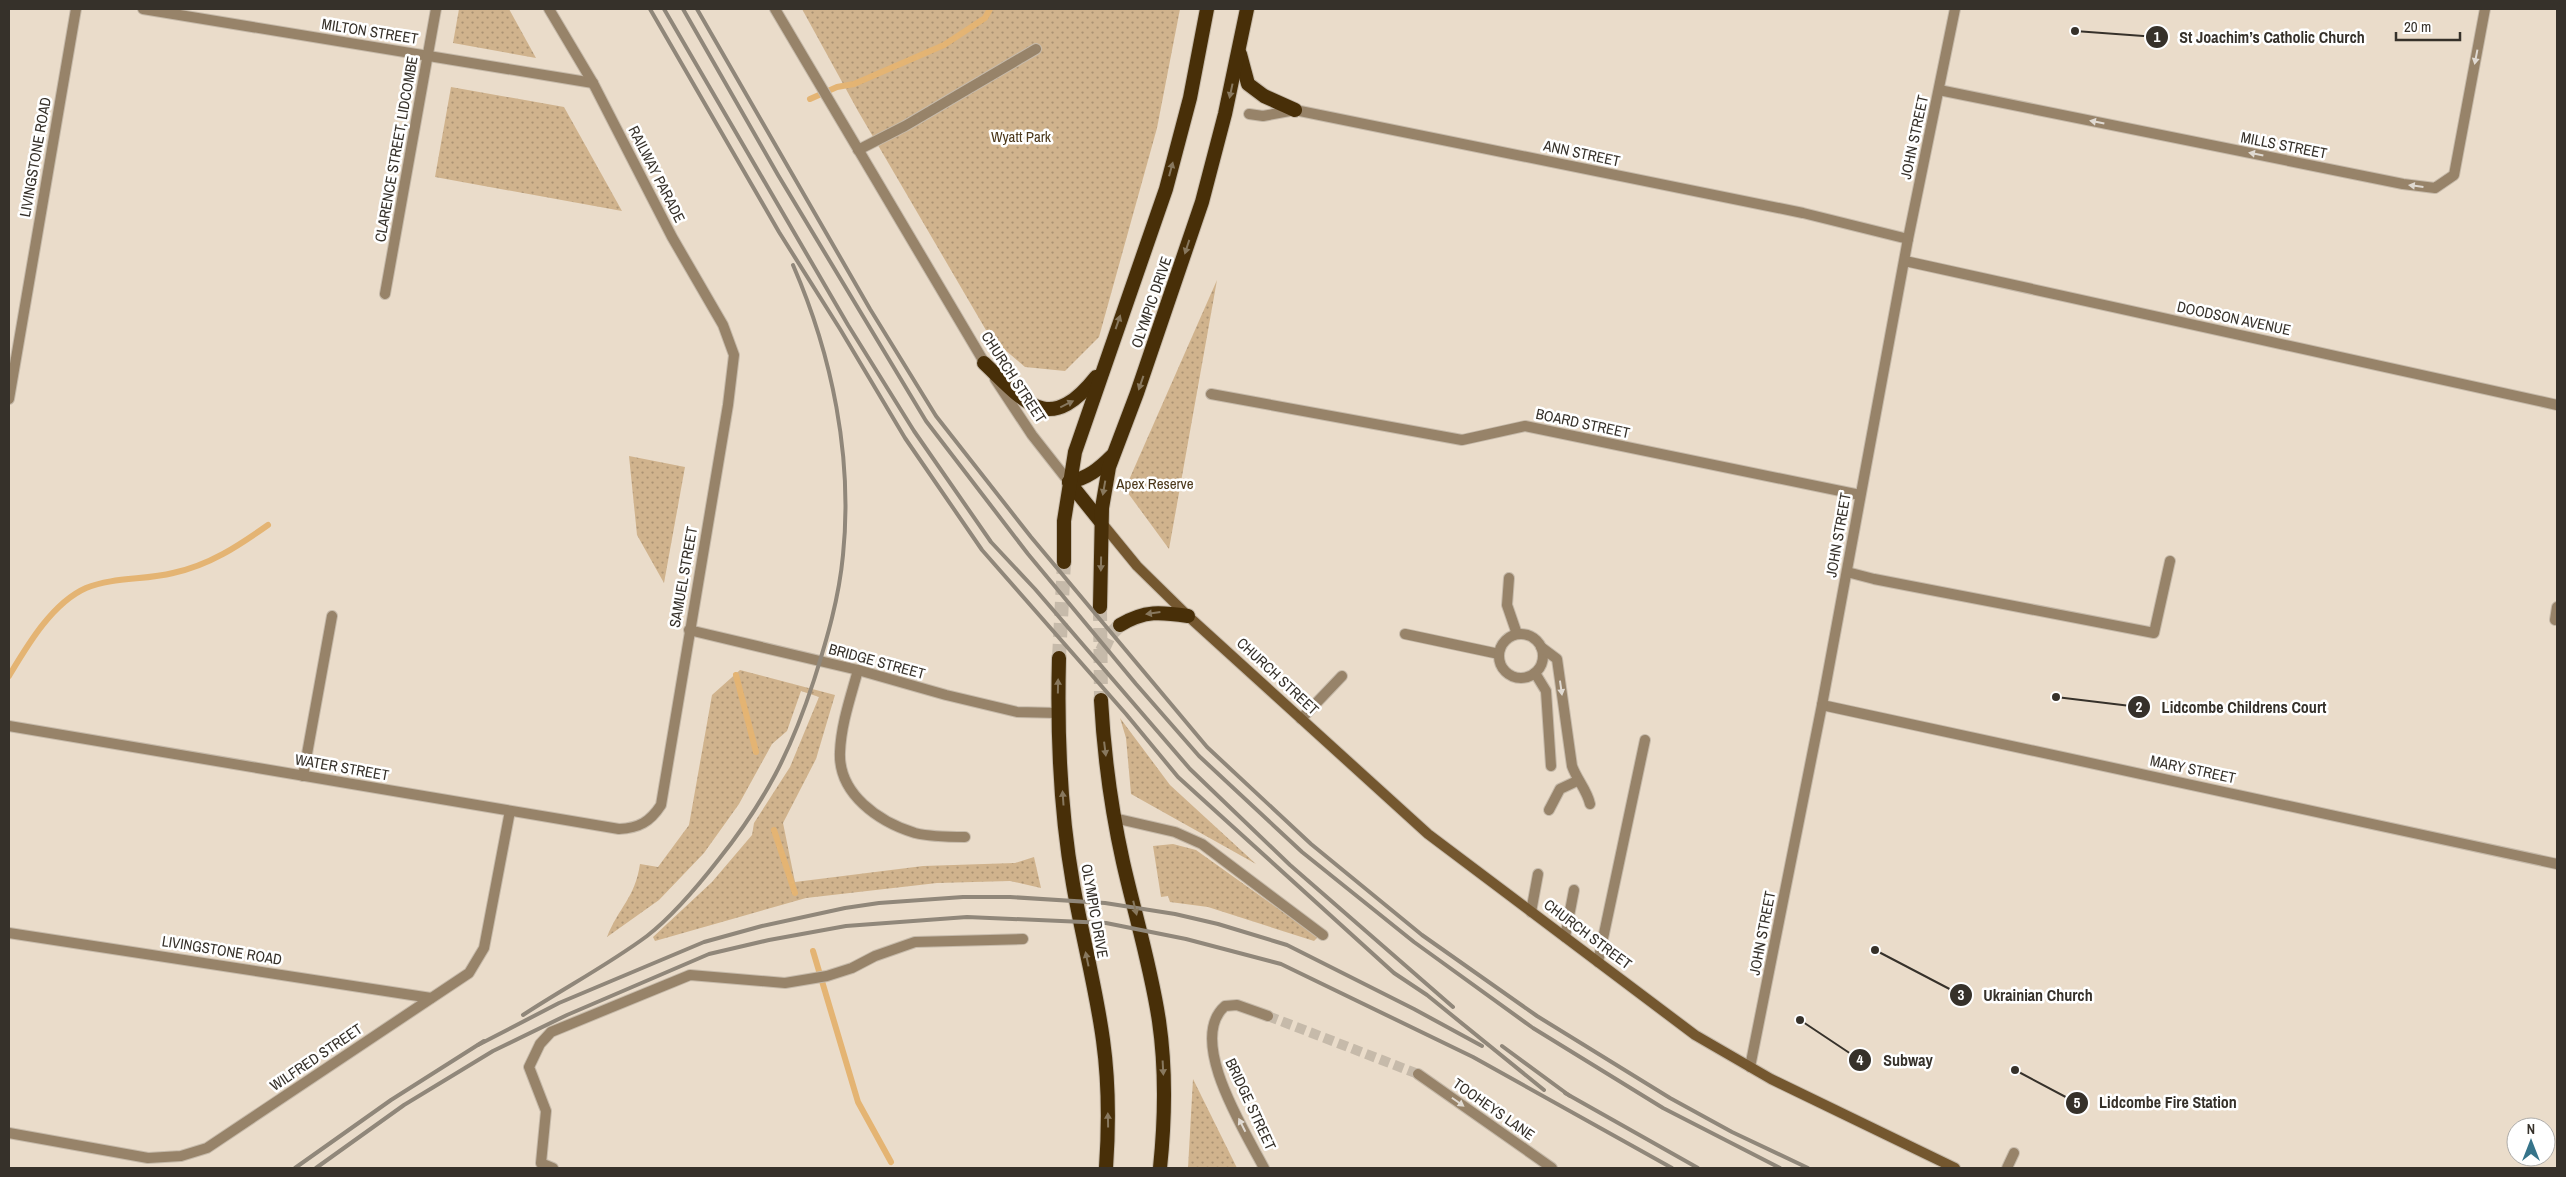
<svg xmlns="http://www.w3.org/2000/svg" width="2566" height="1177" viewBox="0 0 2566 1177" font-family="'Archivo Narrow',sans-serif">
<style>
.green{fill:url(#green-dots)}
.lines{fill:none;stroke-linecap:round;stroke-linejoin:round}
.stream{stroke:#e4b473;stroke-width:6}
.minor-tunnel{stroke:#c6baaa;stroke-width:10;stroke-dasharray:10 5;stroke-linecap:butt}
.trunk-tunnel{stroke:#c6baaa;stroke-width:14;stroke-dasharray:14 7;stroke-linecap:butt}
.service-casing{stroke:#c6baaa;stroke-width:12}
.minor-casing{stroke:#c6baaa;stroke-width:12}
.tertiary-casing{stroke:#c6baaa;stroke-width:12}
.secondary-casing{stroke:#c6baaa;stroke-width:12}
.trunk-casing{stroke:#c6baaa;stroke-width:16}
.service{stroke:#978369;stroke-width:10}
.minor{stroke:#978369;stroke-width:10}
.tertiary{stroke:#978369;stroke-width:10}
.secondary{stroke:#74572f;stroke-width:10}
.trunk{stroke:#482f08;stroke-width:14}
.rail{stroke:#90877a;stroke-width:4}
.oneway{fill:#e0dad2}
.oneway2{fill:#88785e}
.labels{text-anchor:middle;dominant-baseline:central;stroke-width:5;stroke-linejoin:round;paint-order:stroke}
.street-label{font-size:15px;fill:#36312a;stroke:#fff}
.park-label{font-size:15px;fill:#4b371a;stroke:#fff}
.leader{fill:none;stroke:#36312a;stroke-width:2}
.callout-dot{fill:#36312a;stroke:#fff;stroke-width:2}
.mark-label{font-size:15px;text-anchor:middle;font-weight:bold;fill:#fff}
.callout-label{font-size:16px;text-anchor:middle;font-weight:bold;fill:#36312a;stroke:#fff;stroke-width:5;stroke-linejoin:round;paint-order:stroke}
</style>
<defs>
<pattern id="green-dots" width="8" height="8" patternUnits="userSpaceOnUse" patternTransform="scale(1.25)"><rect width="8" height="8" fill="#d0b38d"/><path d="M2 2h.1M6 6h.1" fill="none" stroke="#aa9273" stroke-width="1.8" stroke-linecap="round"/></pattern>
</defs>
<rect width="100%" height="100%" fill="#eadcca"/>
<!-- green -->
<g class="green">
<path d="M459,9H509L536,58L453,43Z"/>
<path d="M802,9H1180L1157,128L1099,337L1065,371L1025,367L990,337L858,111Z"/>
<path d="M451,87L564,107L622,211L435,177Z"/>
<path d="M1217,280L1169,549L1125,489Z"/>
<path d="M629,456L685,467L664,583L637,535Z"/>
<path d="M740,670L835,695L816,759L783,823L795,882L923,866L1015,863L1034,857L1041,888L1010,881L937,883L806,898L655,941L653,937L712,882L752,835L754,823L790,767L819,697L801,691L787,731L772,744L739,804L704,853L659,900L607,937C619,907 635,898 640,864L658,867L689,825L712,695Z"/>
<path d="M1120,718L1170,785L1256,864L1131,794L1126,738Z"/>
<path d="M1173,844L1196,850L1318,937L1314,941L1208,907L1170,902L1168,896L1161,897L1153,846Z"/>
<path d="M1193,1079L1237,1168H1188Z"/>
</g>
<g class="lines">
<!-- stream -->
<g class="stream">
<path d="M810,99L837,87L854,84L944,45L985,18L990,9"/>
<path d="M736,675L756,752"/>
<path d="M9,676C27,646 52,603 86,588C113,577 145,580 173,573C210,565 238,546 268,525"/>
<path d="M774,830L795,893"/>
<path d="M813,951L858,1102L891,1162"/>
</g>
<!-- minor-tunnel -->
<path class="minor-tunnel" d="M1268,1016L1418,1074"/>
<!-- trunk-tunnel -->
<g class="trunk-tunnel">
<path d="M1100,607L1101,700"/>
<path d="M1102,651L1109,636L1120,625"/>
<path d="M1059,658L1064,562"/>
</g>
<defs>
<g id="service">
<path d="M858,150L905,126L1036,49"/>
<path d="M1847,572L1874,579L2154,633L2170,561"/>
<path d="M1509,578L1507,605L1517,634"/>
<path d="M2555,620L2557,607"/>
<path d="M1405,634L1499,654"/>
<circle cx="1521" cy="656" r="22"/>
<path d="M1541,647L1557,659L1572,766C1577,780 1587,790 1590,804"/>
<path d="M858,670C851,696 841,724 840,752C838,794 879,822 915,833C931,837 949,837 965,837"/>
<path d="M1535,673L1546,691L1551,766"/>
<path d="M1301,719L1342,676"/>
<path d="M303,776L332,616"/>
<path d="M1549,810L1560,789L1577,781"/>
<path d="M1114,818L1175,832L1202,844L1323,935"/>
<path d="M1531,912L1538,874"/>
<path d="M9,933L431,998"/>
<path d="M1565,937L1574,890"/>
<path d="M1598,962L1645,740"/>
<path d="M553,1168L541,1163L546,1111L529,1067L540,1044L551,1032L690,975L785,983L827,976L852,968L875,956L915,942L1023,939"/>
<path d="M2007,1168L2014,1153"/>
</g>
<g id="minor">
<path d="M143,9L593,83"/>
<path d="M775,9L987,367"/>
<path d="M1939,90L2403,184L2435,188L2454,175L2485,9"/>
<path d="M1249,114L1263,116L1295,110L1803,213L1908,239"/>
<path d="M1905,261L2557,405"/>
<path d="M385,294L436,9"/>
<path d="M995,379L1032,435L1069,482"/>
<path d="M1211,394L1462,440L1525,426L1860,495"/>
<path d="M9,399L76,9"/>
<path d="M1822,705L2557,864"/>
<path d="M1418,1074L1552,1168"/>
<path d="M9,1133L148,1158L181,1156L207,1148L469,973L484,948L510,811"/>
<path d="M1264,1168C1246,1133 1186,1040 1225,1006L1237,1005L1268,1016"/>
</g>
<g id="tertiary">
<path d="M689,630L858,670L946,695L1017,712L1058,713"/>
<path d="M9,726L619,829C639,828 650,822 661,805L728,405L734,355L723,325L672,237L593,83L549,9"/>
<path d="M1750,1067L1822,705L1908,239L1955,9"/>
</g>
<path id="secondary" d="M1101,522L1137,566L1188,616L1428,834L1695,1035L1771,1079L1955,1168"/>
<g id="trunk">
<path d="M1240,54L1248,84L1264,96L1295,110"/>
<path d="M984,363C1026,403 1049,436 1096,377"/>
<path d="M1069,482C1088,478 1099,469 1112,456"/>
<path d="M1069,482L1101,522"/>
<path d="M1064,562V521L1075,452L1166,189L1190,98L1207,9"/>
<path d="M1100,607L1102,508L1109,467L1137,393L1202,202L1225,114L1247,9"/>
<path d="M1120,625C1145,610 1161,612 1188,616"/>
<path d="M1059,658C1057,734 1060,810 1073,884C1082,936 1096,988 1103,1040C1109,1083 1109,1125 1106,1168"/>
<path d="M1101,700C1104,755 1111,808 1123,862C1135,915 1151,967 1159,1021C1166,1069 1165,1120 1160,1168"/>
</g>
</defs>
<!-- service casing -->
<use href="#service" class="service-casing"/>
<!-- minor casing -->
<use href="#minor" class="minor-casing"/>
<!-- tertiary casing -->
<use href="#tertiary" class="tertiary-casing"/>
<!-- secondary casing -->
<use href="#secondary" class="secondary-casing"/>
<!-- trunk casing -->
<use href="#trunk" class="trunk-casing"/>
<!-- service -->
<use href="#service" class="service"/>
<!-- minor -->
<use href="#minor" class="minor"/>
<!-- tertiary -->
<use href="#tertiary" class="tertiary"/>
<!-- secondary -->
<use href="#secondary" class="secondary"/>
<!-- trunk -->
<use href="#trunk" class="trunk"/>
<!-- rail -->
<g class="rail">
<path d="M650,9L779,232L840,329L905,438L982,550L1126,714L1178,777L1394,973L1427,995L1544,1090"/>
<path d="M664,9L848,325L914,431L991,542L1035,589L1190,769L1290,865L1453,1007"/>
<path d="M683,9L778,175L926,421L1028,554L1136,684L1199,756L1302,852L1414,942L1533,1028L1663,1108L1780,1168"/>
<path d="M697,9L870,309L936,416L1031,537L1207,747L1311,844L1422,935L1537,1016L1670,1098L1732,1132L1808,1168"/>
<path d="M523,1015C564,988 608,965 647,936C674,915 698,886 719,859C766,800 791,751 814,680C827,639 839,598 843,555C853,457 832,355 793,265"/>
<path d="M478,1045L559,1003L704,942L762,926L845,908L879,903L963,897H1010L1105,903L1175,914L1218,924L1287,945L1414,1009L1482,1046"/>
<path d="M1502,1046L1570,1096"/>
<path d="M1565,1093L1698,1168"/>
<path d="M295,1168L391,1100L484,1041"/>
<path d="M316,1168L404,1105L493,1051L567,1015L709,954L769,940L846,926L967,917L1106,923L1186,939L1281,964L1473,1057L1672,1168"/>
</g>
</g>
<!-- one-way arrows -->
<defs><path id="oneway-solid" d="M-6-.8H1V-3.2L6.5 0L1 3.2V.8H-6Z" transform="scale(1.25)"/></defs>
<g class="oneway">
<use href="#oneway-solid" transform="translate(2476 57) rotate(101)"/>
<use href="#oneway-solid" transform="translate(2097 122) rotate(-169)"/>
<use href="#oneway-solid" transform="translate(2256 154) rotate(-169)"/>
<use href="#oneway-solid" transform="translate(2416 186) rotate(-173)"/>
<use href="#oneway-solid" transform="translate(1561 688) rotate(82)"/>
<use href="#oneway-solid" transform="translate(1458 1102) rotate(35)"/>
<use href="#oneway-solid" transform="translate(1242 1125) rotate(-117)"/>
</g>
<g class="oneway2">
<use href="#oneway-solid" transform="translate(1231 91) rotate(102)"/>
<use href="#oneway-solid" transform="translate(1171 169) rotate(-75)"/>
<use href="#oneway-solid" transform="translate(1187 247) rotate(108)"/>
<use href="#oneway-solid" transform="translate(1118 322) rotate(-71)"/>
<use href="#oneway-solid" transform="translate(1141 383) rotate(109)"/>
<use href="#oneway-solid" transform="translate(1067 404) rotate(-26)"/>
<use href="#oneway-solid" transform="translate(1104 488) rotate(100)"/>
<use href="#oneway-solid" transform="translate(1101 564) rotate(91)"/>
<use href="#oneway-solid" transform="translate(1153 613) rotate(172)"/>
<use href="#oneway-solid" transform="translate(1058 686) rotate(-89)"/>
<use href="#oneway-solid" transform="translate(1105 749) rotate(83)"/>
<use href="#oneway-solid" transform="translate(1063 798) rotate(-94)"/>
<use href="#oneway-solid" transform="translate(1135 908) rotate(76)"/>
<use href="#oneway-solid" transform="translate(1087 959) rotate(-102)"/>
<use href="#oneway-solid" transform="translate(1163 1068) rotate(87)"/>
<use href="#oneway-solid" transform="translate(1108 1120) rotate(-91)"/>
</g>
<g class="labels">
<!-- street labels -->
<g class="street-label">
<text transform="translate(370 31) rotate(9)">MILTON STREET</text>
<text transform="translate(1914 137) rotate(-78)">JOHN STREET</text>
<text transform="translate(2284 145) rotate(11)">MILLS STREET</text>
<text transform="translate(396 149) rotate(-80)">CLARENCE STREET, LIDCOMBE</text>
<text transform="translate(1582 153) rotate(12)">ANN STREET</text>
<text transform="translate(35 157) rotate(-80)">LIVINGSTONE ROAD</text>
<text transform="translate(657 174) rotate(63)">RAILWAY PARADE</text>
<text transform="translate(1151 302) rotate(-71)">OLYMPIC DRIVE</text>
<text transform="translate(2234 318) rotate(12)">DOODSON AVENUE</text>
<text transform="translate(1014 377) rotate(57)">CHURCH STREET</text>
<text transform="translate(1583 423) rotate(12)">BOARD STREET</text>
<text transform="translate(1838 535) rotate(-80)">JOHN STREET</text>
<text transform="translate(683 577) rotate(-80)">SAMUEL STREET</text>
<text transform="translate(877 661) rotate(15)">BRIDGE STREET</text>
<text transform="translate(1278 676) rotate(43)">CHURCH STREET</text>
<text transform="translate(342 767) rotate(10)">WATER STREET</text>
<text transform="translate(2193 769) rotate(12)">MARY STREET</text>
<text transform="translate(1095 911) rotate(80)">OLYMPIC DRIVE</text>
<text transform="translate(1762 933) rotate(-79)">JOHN STREET</text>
<text transform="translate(1588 934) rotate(37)">CHURCH STREET</text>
<text transform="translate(222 950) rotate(9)">LIVINGSTONE ROAD</text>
<text transform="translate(316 1057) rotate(-34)">WILFRED STREET</text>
<text transform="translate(1251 1104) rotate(65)">BRIDGE STREET</text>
<text transform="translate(1494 1109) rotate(35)">TOOHEYS LANE</text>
</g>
<!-- park labels -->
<g class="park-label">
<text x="1021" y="136">Wyatt Park</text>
<text x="1155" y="483">Apex Reserve</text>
</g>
</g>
<!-- callouts -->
<path class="leader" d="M2075 31L2157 37M2056 697L2139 707M1875 950L1961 995M1800 1020L1860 1060M2015 1070L2077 1103"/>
<g class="callout-dot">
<circle cx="2075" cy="31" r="5"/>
<circle cx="2056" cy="697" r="5"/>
<circle cx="1875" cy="950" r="5"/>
<circle cx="1800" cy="1020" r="5"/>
<circle cx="2015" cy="1070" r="5"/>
<circle cx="2157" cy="37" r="12"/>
<circle cx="2139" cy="707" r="12"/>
<circle cx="1961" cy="995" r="12"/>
<circle cx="1860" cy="1060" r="12"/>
<circle cx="2077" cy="1103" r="12"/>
</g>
<g class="mark-label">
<text x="2157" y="42">1</text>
<text x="2139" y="712">2</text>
<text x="1961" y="1000">3</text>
<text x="1860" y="1065">4</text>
<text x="2077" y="1108">5</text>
</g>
<g class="callout-label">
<text x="2272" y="43">St Joachim’s Catholic Church</text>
<text x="2244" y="713">Lidcombe Childrens Court</text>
<text x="2038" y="1001">Ukrainian Church</text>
<text x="1908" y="1066">Subway</text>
<text x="2168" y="1108">Lidcombe Fire Station</text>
</g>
<!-- border -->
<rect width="2566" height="1177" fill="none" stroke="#36312a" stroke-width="20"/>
<!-- north arrow -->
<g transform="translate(2531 1142)"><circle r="24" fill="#ffffff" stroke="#afadaa"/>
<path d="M0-4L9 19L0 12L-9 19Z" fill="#36748a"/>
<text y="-8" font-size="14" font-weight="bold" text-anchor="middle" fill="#36312a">N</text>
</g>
<!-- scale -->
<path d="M2396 32v8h64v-8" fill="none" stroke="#36312a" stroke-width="2.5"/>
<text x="2404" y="32" font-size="15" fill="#36312a" stroke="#ffffff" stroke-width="4" paint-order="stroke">20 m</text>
</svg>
